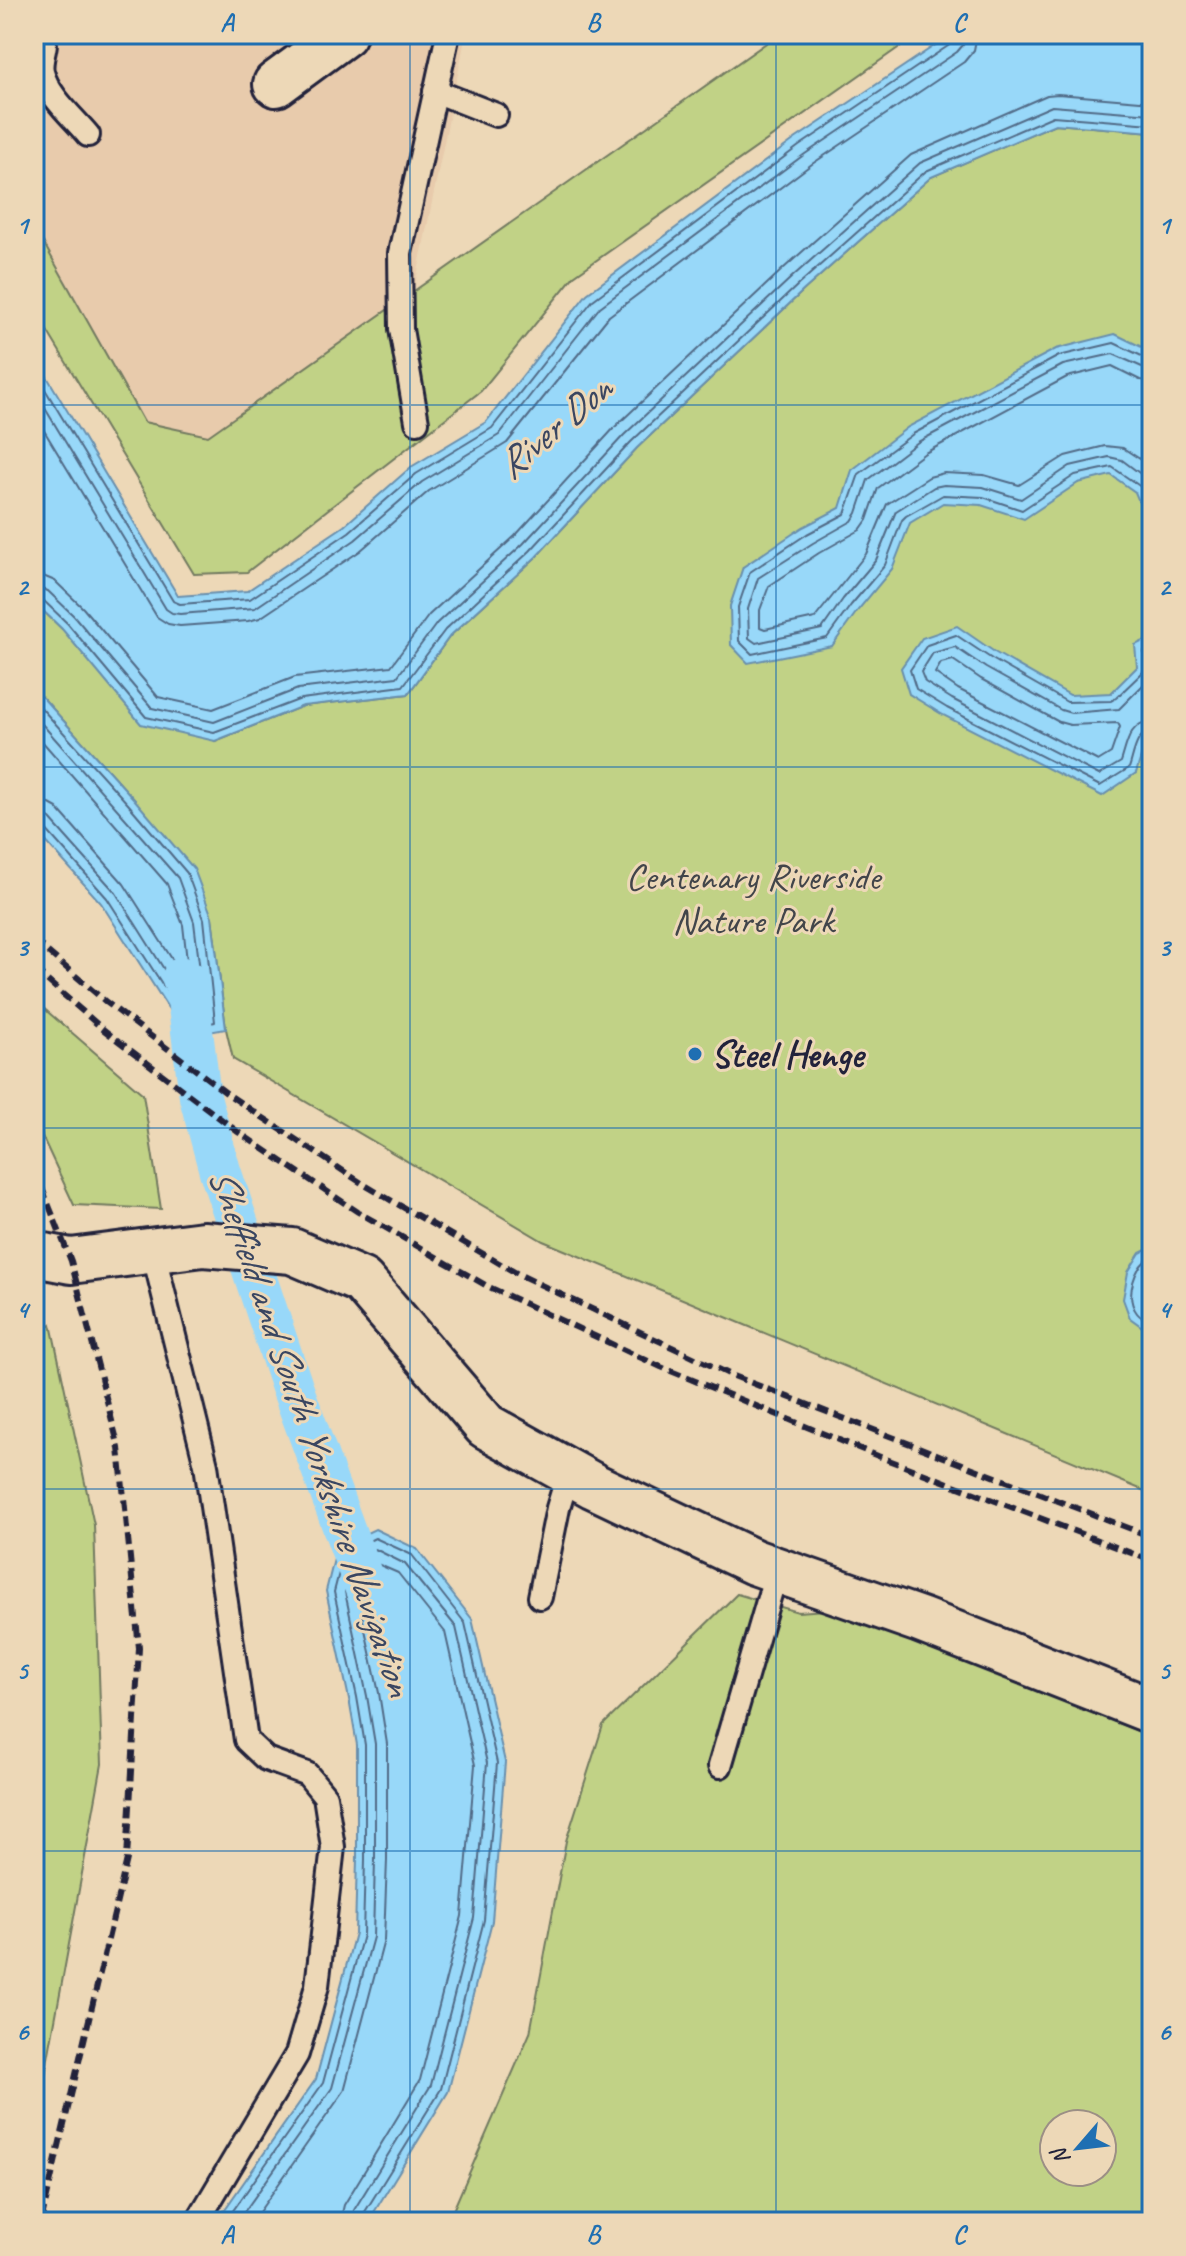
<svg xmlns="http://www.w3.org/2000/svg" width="1186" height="2256" viewBox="0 0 1186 2256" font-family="Caveat,sans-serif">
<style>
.built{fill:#e8cbac}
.green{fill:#c1d286;stroke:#727a60;stroke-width:2;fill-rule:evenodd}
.water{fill:#98d8f9;stroke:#698fad;stroke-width:2}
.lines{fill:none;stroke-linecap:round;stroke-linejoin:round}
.shore{stroke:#516b87;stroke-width:2}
.canal{stroke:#98d8f9;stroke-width:42}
.lane-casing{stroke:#22223b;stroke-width:28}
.street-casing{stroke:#22223b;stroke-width:50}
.lane{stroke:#edd8b7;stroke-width:22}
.street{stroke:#edd8b7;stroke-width:44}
.rail{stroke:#22223b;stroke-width:6;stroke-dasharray:12 6;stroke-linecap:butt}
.grid{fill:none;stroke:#1f6fb2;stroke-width:2;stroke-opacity:0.55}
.poi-dot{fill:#1f6fb2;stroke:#edd8b7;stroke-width:3}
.labels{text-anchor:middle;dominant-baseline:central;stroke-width:6;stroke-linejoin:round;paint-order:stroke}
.park-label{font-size:38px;fill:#42454a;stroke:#edd8b7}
.poi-label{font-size:38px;font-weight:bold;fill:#22223b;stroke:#edd8b7;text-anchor:start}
.water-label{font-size:40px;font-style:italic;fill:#3a4661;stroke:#edd8b7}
.neatline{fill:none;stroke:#1f6fb2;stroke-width:3}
.grid-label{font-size:26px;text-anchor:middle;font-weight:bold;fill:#1f6fb2}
</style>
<rect width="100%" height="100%" fill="#edd8b7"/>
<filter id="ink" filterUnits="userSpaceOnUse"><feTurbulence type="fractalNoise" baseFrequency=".0125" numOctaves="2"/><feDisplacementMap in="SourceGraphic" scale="16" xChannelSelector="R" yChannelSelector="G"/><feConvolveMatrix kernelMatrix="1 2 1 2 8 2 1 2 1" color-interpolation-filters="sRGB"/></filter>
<g filter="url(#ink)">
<!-- built -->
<g class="built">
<path d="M34,34H466L414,291L208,436L144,422L34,226Z"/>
<path d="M34,1263L51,1324L34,1337Z"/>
</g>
<!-- green -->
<g class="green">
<path d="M779,34H918L574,276L481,391L247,572L194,574L34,309V226L144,422L208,436Z"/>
<path d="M1055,124L1152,132V1494L543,1241L233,1059L226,1029L212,917L134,799L34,688V602L62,629L215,741L303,706L408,694L450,636L536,557L637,448L804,290L931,177Z"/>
<path d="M34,1000L143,1094L161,1209L74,1205L34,1119Z"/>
<path d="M51,1324L94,1525L102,1764L34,2135V1337Z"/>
<path d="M737,1594L798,1612L840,1609L1152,1737V2222H448L530,2033L566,1841L603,1725ZM1054,2124H1102V2172H1054Z"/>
</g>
<!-- water -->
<g class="water">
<path d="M952,34H1152V132L1055,124L931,177L804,290L637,448L536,557L450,636L408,694L303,706L215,741L141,724L62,629L34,602V355L178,596L247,591L344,526L411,467L486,422L587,294L795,139Z"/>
<path d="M1115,334L1152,352V532L1135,492L1111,475L1078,483L1024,519L981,505L943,503L910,523L892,569L858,610L832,646L748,663L731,645L730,606L743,567L803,527L840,508L852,470L908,427L1056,349Z"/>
<path d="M957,626L996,653L1070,695L1111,693L1137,667L1135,645L1152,637V734L1145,744L1136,773L1102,796L943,715L909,694L901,668L922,638Z"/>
<path d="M34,688L134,799L194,869L212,917L226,1029L186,1036L101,903L34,828Z"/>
<path d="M1152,1247V1334L1130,1318L1123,1299L1128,1272L1140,1253Z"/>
<path d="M375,1529L417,1549L472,1619L505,1762L492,1921L448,2092L368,2222H216L316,2079L355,1933L357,1859V1745L349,1699L326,1591L337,1547Z"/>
</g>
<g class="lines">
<!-- shore -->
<g class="shore">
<path d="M1152,359L1146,358L1114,343L1059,356L913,434L859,474L845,514L807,534L750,572L738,607L739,641L752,654L827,638L851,605L885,565L902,520L906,516L943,495L983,497L1022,510L1075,475L1112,467L1141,487L1152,512"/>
<path d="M1152,369L1142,367L1113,354L1063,365L918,442L868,480L857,513L852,521L813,543L758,578L748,609L749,638L756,643L822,629L843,599L876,560L896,511L934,487L944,485L983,487L1021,499L1070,466L1109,457L1122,460L1146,478L1152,486"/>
<path d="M34,371L173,601L180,604L250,599L349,532L416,474L492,428L593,300L799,146L951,44L955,39V34"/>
<path d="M1152,381L1140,380L1112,366L1067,377L925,453L878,488L867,520L860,530L819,553L769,586L760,610V627L765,629L815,618L866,554L887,504L929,477L944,473L984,475L1019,485L1065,456L1105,446L1123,448L1152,467"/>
<path d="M34,390L166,609L172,613L180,614L255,608L355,540L422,482L499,435L600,307L805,154L957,52L963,45L965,34"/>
<path d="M34,414L157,617L168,624L180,626L248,621L260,618L360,551L429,491L507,443L609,316L812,164L964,62L974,50L977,34"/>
<path d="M34,575L43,576L55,581L83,608L158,697L213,709L295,677L391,666L429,615L515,536L616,426L784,268L911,155L1047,95L1058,94L1152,102"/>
<path d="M34,587L48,591L74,616L152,708L214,722L298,689L397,677L437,623L523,544L624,435L792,277L920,163L1052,106L1152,114"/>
<path d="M34,597L42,599L68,624L146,717L214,732L301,699L403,686L445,630L530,551L631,442L799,284L926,171L1053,116L1152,124"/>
<path d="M1152,646L1144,651L1145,666L1143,672L1116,698L1111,701L1067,702L992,659L956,635L927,645L910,670L916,689L947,708L1100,786L1129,768C1134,755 1135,733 1152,731"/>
<path d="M953,660L981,679L1059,722L1070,725L1118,723L1120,727L1111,753L1098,761L958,689L935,673L941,663Z"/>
<path d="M1152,676L1119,709L1071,713L1061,710L986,668L955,647L933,653L921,672L925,682L952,699L1099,775L1121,762C1127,744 1129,722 1152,721"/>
<path d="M34,700L128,804L187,873L204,919L215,1022L192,1027L189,1026L107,898L43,826L34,823"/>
<path d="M34,715L178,878L194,922L205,1011L204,1014L196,1016L193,1015L116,893L50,819L42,814L34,813"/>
<path d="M34,732L167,884L183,925L188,970L187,974L181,973L124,884L57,808L46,802L34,801"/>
<path d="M1152,1256C1135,1265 1124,1296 1137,1313C1140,1317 1148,1321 1152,1325"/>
<path d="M225,2222L323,2083L363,1935L365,1860V1745L357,1697L334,1592L344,1553L375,1538L412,1555L465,1623L497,1763L484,1920L441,2089L363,2215L362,2222"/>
<path d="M237,2222L332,2088L373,1937L375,1860V1744L367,1696L345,1592L353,1560L375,1549L405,1564L456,1627L487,1763L474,1918L431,2085L354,2210L352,2222"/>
<path d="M252,2222L344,2091L384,1940L387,1860V1744L379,1693L357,1593L363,1569L375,1563L398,1573L445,1632L475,1765L462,1916L420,2080L344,2205L340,2222"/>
</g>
<!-- canal -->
<path class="canal" d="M183,978L187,990L200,1097L220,1171L292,1387L368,1594"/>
<defs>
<g id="lane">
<path d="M44,34C48,47 39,59 42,72C48,96 73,117 88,135"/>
<path d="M435,91L496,115"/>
<path d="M417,422L401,329L400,253L448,34"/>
<path d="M153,1251L206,1465L246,1740L266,1759L307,1774L325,1796L333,1847L317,1986L297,2054L197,2222"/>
<path d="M540,1597L558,1508L569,1472"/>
<path d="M720,1766L777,1570"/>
</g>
<g id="street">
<path d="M276,84L344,34"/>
<path d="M34,1254L71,1261L203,1244L292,1251L362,1281L486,1426L594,1486L754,1562L920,1620L1152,1711"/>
</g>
</defs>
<!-- lane casing -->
<use href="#lane" class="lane-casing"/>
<!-- street casing -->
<use href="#street" class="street-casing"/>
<!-- lane -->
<use href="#lane" class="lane"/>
<!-- street -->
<use href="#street" class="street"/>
<!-- rail -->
<g class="rail">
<path d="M34,940L106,1002L229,1095L363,1184L518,1274L731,1375L1152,1537"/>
<path d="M34,969L104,1030L238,1132L358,1212L487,1286L661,1367L878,1456L1152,1561"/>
<path d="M34,1171L42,1188L71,1261L119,1448L139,1648L127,1859L41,2222"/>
</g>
</g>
</g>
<!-- grid -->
<path class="grid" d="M410,34V2222M776,34V2222M34,405H1152M34,767H1152M34,1128H1152M34,1489H1152M34,1851H1152"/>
<!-- markers -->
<circle class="poi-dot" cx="695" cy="1054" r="8"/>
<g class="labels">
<!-- park labels -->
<g class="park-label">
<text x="753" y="876">Centenary Riverside<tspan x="753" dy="44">Nature Park</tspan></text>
</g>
<!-- poi labels -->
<g class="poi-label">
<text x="711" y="1054">Steel Henge</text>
</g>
<!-- water labels -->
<g class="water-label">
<text transform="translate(554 427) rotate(-40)">River Don</text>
<text transform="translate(311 1431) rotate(71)">Sheffield and South Yorkshire Navigation</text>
</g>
</g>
<!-- margin -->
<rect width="1186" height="2256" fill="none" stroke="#edd8b7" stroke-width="88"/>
<!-- north arrow -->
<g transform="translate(1078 2148) rotate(242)"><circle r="38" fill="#edd8b7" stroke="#9c8f85" stroke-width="2"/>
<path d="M0-6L14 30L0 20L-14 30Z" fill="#1f6fb2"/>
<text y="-12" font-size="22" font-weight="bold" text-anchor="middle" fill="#22223b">N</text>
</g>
<rect x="44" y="44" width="1098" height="2168" class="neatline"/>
<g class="grid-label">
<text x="227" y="31">A</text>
<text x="593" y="31">B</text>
<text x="959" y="31">C</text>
<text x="22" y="234">1</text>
<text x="1164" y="234">1</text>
<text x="22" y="595">2</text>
<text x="1164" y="595">2</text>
<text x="22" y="956">3</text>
<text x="1164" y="956">3</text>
<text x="22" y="1318">4</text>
<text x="1164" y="1318">4</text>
<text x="22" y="1679">5</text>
<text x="1164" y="1679">5</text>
<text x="22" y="2040">6</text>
<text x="1164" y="2040">6</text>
<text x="227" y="2243">A</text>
<text x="593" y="2243">B</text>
<text x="959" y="2243">C</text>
</g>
</svg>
